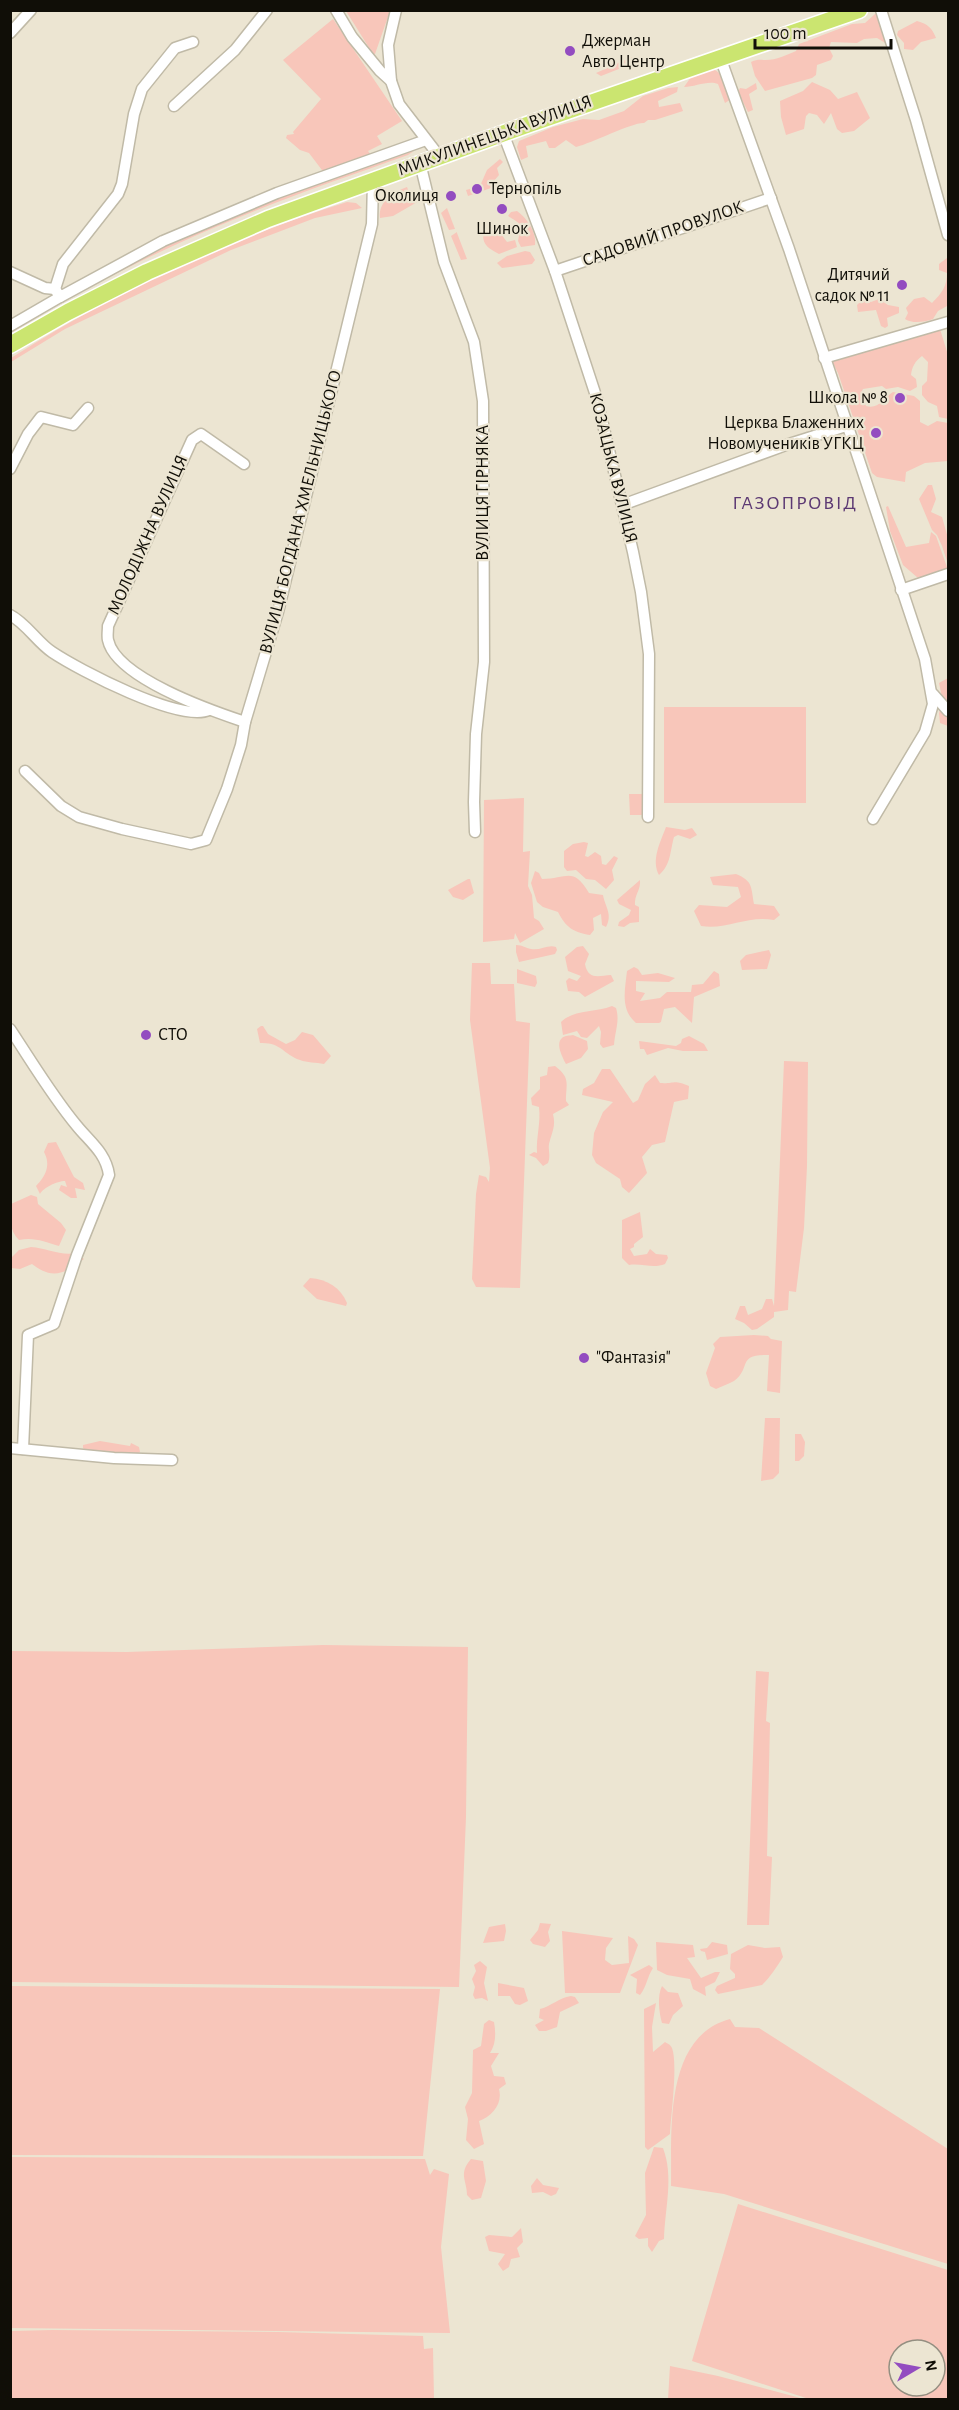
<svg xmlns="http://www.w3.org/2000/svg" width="959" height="2410" viewBox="0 0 959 2410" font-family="'Alegreya Sans',sans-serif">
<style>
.green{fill:#f8c6ba;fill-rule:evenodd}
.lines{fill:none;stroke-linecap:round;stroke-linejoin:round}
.minor-casing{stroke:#c0baa7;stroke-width:13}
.highway-casing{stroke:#fff;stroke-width:19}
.minor{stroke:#fff;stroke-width:10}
.highway{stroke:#cbe570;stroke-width:16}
.poi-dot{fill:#934cc0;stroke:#ece5d2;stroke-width:2}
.labels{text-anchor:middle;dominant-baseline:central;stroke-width:4.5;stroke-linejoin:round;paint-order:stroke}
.poi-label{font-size:18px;fill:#100e07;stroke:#ece5d2;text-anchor:start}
.street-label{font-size:18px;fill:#100e07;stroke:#ece5d2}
.neighbourhood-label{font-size:20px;letter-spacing:1.5px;fill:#5c3973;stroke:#ece5d2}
</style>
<rect width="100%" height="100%" fill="#ece5d2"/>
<!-- green -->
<g class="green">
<path d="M346,11H390L375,54H373Z"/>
<path d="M875,14H881L887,44L877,38L864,39L857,43L831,42L829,48L833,56L831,60L817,65L816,75L812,78L765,91L755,76L751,62C758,59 759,60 766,60C776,60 787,55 796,51L799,44L852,24L865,23Z"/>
<path d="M333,19L402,121L377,136L382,144L368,151L371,155L325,174L309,153L300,150L286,138L287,135L294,134L293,132L321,99L283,60Z"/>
<path d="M917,21C928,24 932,28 936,38L921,42L913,50L904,49V43L897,35L898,31Z"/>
<path d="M632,57L634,63L601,76L596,73Z"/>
<path d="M712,69C724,72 727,88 731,99L725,103L718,84C708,80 695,87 684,87L691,77Z"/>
<path d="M812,82L830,90L838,99L857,92L870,118L854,131L842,133L837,129L831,113L824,124L817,115L809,113L806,116L804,129L786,135L781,117L780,101L803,91Z"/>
<path d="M756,83L757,89L749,94L753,110L748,112L738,92L740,88L746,89Z"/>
<path d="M678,87L677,92L658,101L659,107L680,103L683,111L655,120H648L644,123C633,122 592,143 576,147L566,140L555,148H549L546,141L526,146L528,157L521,160L517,147L519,141L553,127L583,119L599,120L624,111L643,96L668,88Z"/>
<path d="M414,151L408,155C352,175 295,194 240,217C160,249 84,288 11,333V330L156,249L235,213Z"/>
<path d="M500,159L503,162L497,168L499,175L493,182L494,187L468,196L466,190L480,186L487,170Z"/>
<path d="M407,187L410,195L417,194L419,201L393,216L380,218C378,201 394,192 407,187Z"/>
<path d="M347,202L356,203L362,208L315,218L231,250L65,329L11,362V358C114,292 230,239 347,202Z"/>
<path d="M447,208L455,229L449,230L441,213Z"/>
<path d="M517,211C527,218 537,233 535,245L521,247L518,241C521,224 526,227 508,216L511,212Z"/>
<path d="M492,222L507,242L515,240L517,247L499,254C486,247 481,243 484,229Z"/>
<path d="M457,232V233L467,259L461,260L451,236Z"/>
<path d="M525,251L530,252L535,260L532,264L502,268L497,263L507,256Z"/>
<path d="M947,258L948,259L947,306L938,311L933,319C924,322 913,324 905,319L908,313L906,308L914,299L924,297L932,303C942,293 947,286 947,273L939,270V264Z"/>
<path d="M879,299L888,305L899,307V313L887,318L888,326L885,328L881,326L876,310L858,312L857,305L862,300L871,302Z"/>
<path d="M940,329L948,355V419L939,417L937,406L928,402L922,395V386L927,381L928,362L922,356C915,361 912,367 911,375L916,379L917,387L910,391L898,387L886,389L882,386L863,389L861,393L866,406C878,410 884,398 893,392L914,396L920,401V422L928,426L937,421L948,423V461L925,463L906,472L905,482L877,477L872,473L838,373L832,361Z"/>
<path d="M928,485H932L936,499L931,512L942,517L948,538V564L942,546L937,535L932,530L919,499Z"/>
<path d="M888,506L906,547L929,543L931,532L936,536L948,570L929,577L918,578L903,565L890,531L886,507Z"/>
<path d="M948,678V726L940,723L939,713L943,702L939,683Z"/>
<rect x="664" y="707" width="142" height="96"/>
<path d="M642,794V815H630L629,794Z"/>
<path d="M524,798L523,852L530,851L528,886L532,895L534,918L539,921L544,929L520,943L515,933L514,939L483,942L484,800Z"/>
<path d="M666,827L685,830L692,828L697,835L690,839L678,835L674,837C670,851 671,865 659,875C651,860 660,843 666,827Z"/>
<path d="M584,842L588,843L585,856L588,857L595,852L601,856L602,864L606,865L614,856L618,858L612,870L614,880L606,889L595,880L586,879L576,870L567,871L564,867V851L573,844Z"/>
<path d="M535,871L539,873L542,879C567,879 573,866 589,893L603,895C605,907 613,914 606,927L602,925L601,914L593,918L594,930L590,935C572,932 566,927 558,912L543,907L537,902L531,883Z"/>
<path d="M736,874C753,881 751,887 754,904L774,906L780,915L774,920C747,915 728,930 701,926L694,911L699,905L727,907L741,897L738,887L713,885L710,877Z"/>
<path d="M468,879H470L474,893L463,900L453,897L448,890Z"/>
<path d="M640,880C641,890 634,895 635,905L639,907V922L630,923L624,927L618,926L619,922L629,915L631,910L619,904L617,900Z"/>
<path d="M516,945C523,945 525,948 531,949C540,951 548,944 556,947L557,950L555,954L519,962L516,952Z"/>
<path d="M583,946L589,954L585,964C588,980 598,976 611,975L614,981L585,997L579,992L568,991L566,981L569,978L577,981L581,976L568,971L565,957L577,947Z"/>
<path d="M769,950L771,955L767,969L742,970L740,961L746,955Z"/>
<path d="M472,963H490L491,984H514L516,1021L530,1023L520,1288L476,1287L472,1279L476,1194L479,1175L486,1177L489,1182L490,1168L470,1020Z"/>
<path d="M634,967L638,969L642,975L658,973L675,978L669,982L636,981V991L645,993L640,1001L660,998L667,992H691L692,985L703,984L714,971L719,974L720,986L694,997L692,1023L675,1007L664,1009L661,1022L659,1023H636C620,1009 625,990 627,971Z"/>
<path d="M517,969L536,976L537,983L535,987L517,983Z"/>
<path d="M612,1006L616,1008C620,1021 615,1031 614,1045L603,1048L600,1044L601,1032L599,1026L587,1038L581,1037L577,1031L563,1035L561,1022C574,1009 595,1013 612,1006Z"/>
<path d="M261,1026H263L268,1034L286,1044L295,1040L302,1032L313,1035L331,1056L324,1064C316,1062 307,1063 300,1060C283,1054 281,1042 260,1043L257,1029Z"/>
<path d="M573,1035L587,1041L588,1049L581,1058L566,1064C563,1058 555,1044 562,1038C565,1035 570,1036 573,1035Z"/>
<path d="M689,1036L704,1044L708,1051H683L668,1048L647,1055L644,1049H640L639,1041L676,1046L681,1043L682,1039Z"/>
<path d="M784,1061L808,1062L807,1166L804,1228L796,1292L789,1291L788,1310L774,1312V1317L757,1329L752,1330L744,1323L735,1319L740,1306H745L748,1315L762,1309L766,1299H772L774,1306Z"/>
<path d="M555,1066C571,1078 566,1084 566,1101L569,1105L553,1114C556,1127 552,1131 549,1144C548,1150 551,1156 548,1163L543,1166L536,1158L529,1155L534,1152L537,1153C536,1137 541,1123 539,1107L532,1105L531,1098L540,1089V1077L547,1075L548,1067Z"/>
<path d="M602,1069H610L633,1103L638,1100L645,1084L655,1075L660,1083C675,1084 673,1079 689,1086L688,1099L674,1102L665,1142L652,1145L642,1157L647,1173L629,1193L622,1187L620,1179L596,1163L592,1155L594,1133L603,1112L613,1102L582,1095L583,1089L594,1083Z"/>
<path d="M56,1142L74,1177L83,1183L85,1190L75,1188L77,1198H71L59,1190L61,1185L67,1187L65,1181C57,1181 43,1188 40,1194L36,1186C46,1176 51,1165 44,1152L48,1143Z"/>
<path d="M31,1195L37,1197L38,1204L61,1223L66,1230L59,1246C44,1242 35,1237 19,1240C9,1230 10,1218 11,1204Z"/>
<path d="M640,1212L643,1237L634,1244V1247L630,1249L634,1256L647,1254L650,1249L656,1254L667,1255L668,1258L665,1264C653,1269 642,1263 629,1265L622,1258V1220Z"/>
<path d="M31,1247C47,1248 60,1256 76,1253L84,1259C64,1274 53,1280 32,1264L20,1269L11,1268V1258L19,1250Z"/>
<path d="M310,1278C327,1279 341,1288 347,1303L346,1306L317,1299L303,1286Z"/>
<path d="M754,1335L768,1336L771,1339L782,1341L780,1393L767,1391L769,1355C736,1354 752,1368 734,1381C729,1384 722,1386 716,1389L710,1386L706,1373L715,1348L713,1344L720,1337Z"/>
<path d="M765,1418H780L779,1473L773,1479L761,1481Z"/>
<path d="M795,1434H801L805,1442L804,1456L799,1461H795Z"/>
<path d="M100,1441L130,1446L131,1443L139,1447L140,1452L134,1456L85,1450L83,1448V1445Z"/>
<path d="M323,1645L468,1647L466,1817L459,1987L11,1982V1651L127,1652Z"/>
<path d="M756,1671L769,1672L766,1721L770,1723L767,1856L772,1857L769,1925H747Z"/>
<path d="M540,1923L551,1924L548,1932L550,1941L545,1947L533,1944L530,1940L538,1930Z"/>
<path d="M505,1924L506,1931L504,1941L483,1943L489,1927Z"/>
<path d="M562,1931L613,1938L606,1948L605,1960L612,1965L629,1963L628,1936L634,1939L638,1945L620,1993H565Z"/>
<path d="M656,1942L693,1945L695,1957L687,1958L701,1978L715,1972H720L715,1982L705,1987L706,1996L693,1989L690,1979L667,1975L657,1970Z"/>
<path d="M712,1942L727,1945L728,1954L707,1960L705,1952L701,1951L700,1949L707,1948Z"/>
<path d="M748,1945L765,1948L780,1947L783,1957C776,1968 771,1976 762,1985L718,1994L715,1990L717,1986L735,1978V1974L730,1969L731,1954Z"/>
<path d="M480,1961L487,1967L484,1983L488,2001L482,1998L475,1999L473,1995L475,1987L472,1979L476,1971L474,1965Z"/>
<path d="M649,1965L653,1968C647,1977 647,1986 640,1995L636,1993L637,1979L630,1975Z"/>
<path d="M498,1983L524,1988L528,2001L520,2005L515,2004L510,1996H498Z"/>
<path d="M11,1986L440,1989L423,2156L11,2155Z"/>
<path d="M662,1986L668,1992L678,1993L683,2006L673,2015L669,2024L662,2023C659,2012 657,1996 662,1986Z"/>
<path d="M571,1996L575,1997L579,2003L560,2012L557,2027L546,2031H539L535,2025L544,2020L539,2018L540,2009C552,2006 558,1998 571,1996Z"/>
<path d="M656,2003L652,2027L653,2052L665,2042C668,2044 670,2044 672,2048C678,2064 671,2114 670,2134L648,2150L645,2147L644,2009Z"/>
<path d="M730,2019L735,2027L759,2028L948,2149V2264L724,2194L671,2186C672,2132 663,2037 730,2019Z"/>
<path d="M489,2020L494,2022C496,2033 496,2044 490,2053H499L491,2066L494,2076L504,2077L506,2084L499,2089C503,2104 492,2116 479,2121L484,2144L474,2149L466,2140L468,2119L465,2107L472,2093L473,2050L481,2046L484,2024Z"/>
<path d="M654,2147L663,2148C674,2177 665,2208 664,2239L659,2241L652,2252L648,2246V2238L639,2239L635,2236L646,2215L645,2173Z"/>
<path d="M11,2157L425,2159L430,2175L434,2169L449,2174L441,2247L450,2333L11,2328Z"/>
<path d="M471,2159L483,2161L486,2181L481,2198L472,2200L467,2195C467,2180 458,2174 471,2159Z"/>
<path d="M537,2178L543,2185L559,2188L556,2194L551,2196L543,2192L532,2193L531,2186Z"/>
<path d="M738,2204L948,2270V2399H809L692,2361ZM899,2350H935V2386H899Z"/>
<path d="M521,2228L523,2242L517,2248L520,2257L511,2259L509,2267L503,2271L498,2264L505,2254L489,2251L485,2237L489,2235L512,2237Z"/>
<path d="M52,2330L278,2332L423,2336L424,2349L433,2348L434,2399H11V2331Z"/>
<path d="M670,2366L718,2376L804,2399H668Z"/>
</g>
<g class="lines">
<defs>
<g id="minor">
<path d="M336,10L352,37L380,71L391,81L399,104L439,156"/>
<path d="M881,10L916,120L948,235"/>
<path d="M10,33L31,10"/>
<path d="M720,57L789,249L925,659L933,704L925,732L873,819"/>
<path d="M391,81L388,45L396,10"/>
<path d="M174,106L235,50L267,10"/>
<path d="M503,133L555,271L597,399L633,552L641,592L649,654L648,817"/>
<path d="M420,163L444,262L474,342L483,401L484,662L476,734L474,802L475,832"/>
<path d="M555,271L771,198"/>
<path d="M10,272L45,288L55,289"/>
<path d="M55,289L60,297L163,241L277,193L426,140"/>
<path d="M55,289L63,264L118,194L122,184L134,114L142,89L175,48L193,42"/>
<path d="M10,326L60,297"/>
<path d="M824,358L948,322"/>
<path d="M244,464L201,434L192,440L108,626C108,631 107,636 108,640C116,678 212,711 245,722"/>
<path d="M10,469L28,434L41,417L73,425L88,408"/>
<path d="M622,505L786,445L846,426"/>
<path d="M901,590L948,574"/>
<path d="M10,615C26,623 37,642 52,652C79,670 180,723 209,710"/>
<path d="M933,694L948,711"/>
<path d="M25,771L61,806L79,817L122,829L191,844L206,840L227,789L241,745L245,722L278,612L372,224L373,180"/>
<path d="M10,1029C32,1062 52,1096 77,1126C90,1142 106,1153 109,1175L77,1255L54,1324L28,1335L23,1449"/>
<path d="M10,1448L114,1458L172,1460"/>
</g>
<path id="highway" d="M10,345L68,312L147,272L268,219L524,126L859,10"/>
</defs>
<!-- minor casing -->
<use href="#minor" class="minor-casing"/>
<!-- highway casing -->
<use href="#highway" class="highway-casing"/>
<!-- minor -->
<use href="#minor" class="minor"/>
<!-- highway -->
<use href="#highway" class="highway"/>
</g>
<!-- markers -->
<g class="poi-dot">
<circle cx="570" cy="51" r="6"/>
<circle cx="477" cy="189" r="6"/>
<circle cx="451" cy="196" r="6"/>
<circle cx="502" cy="209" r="6"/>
<circle cx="902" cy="285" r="6"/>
<circle cx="900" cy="398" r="6"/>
<circle cx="876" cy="433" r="6"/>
<circle cx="146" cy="1035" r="6"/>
<circle cx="584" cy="1358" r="6"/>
</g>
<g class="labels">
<!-- poi labels -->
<g class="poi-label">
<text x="582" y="41">Джерман<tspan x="582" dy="21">Авто Центр</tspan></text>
<text x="489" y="189">Тернопіль</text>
<text x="439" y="196" text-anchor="end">Околиця</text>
<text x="502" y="229" text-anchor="middle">Шинок</text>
<text x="890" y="275" text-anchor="end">Дитячий<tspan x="890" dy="21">садок № 11</tspan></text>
<text x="888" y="398" text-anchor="end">Школа № 8</text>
<text x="864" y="423" text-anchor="end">Церква Блаженних<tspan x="864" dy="21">Новомучеників УГКЦ</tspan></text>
<text x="158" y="1035">СТО</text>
<text x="596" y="1358">"Фантазія"</text>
</g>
<!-- street labels -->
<g class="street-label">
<text transform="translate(495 136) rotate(-20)">МИКУЛИНЕЦЬКА ВУЛИЦЯ</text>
<text transform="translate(663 234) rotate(-19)">САДОВИЙ ПРОВУЛОК</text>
<text transform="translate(613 468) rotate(76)">КОЗАЦЬКА ВУЛИЦЯ</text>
<text transform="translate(483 493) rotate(-90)">ВУЛИЦЯ ГІРНЯКА</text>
<text transform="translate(301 512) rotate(-76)">ВУЛИЦЯ БОГДАНА ХМЕЛЬНИЦЬКОГО</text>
<text transform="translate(148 535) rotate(-66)">МОЛОДІЖНА ВУЛИЦЯ</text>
</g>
<!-- neighbourhood labels -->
<g class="neighbourhood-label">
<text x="795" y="503">ГАЗОПРОВІД</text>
</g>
</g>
<!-- border -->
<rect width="959" height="2410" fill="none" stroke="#100e07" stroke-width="24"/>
<!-- north arrow -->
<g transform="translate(917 2368) rotate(80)"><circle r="28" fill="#ece5d2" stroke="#948f81" stroke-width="1.5"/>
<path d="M0-4.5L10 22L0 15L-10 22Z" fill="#934cc0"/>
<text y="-9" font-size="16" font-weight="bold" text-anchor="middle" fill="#100e07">N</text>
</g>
<!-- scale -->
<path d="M755 39v9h136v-9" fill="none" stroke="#100e07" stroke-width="3"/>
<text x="764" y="39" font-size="18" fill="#100e07" stroke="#ece5d2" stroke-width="4.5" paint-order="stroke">100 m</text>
</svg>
